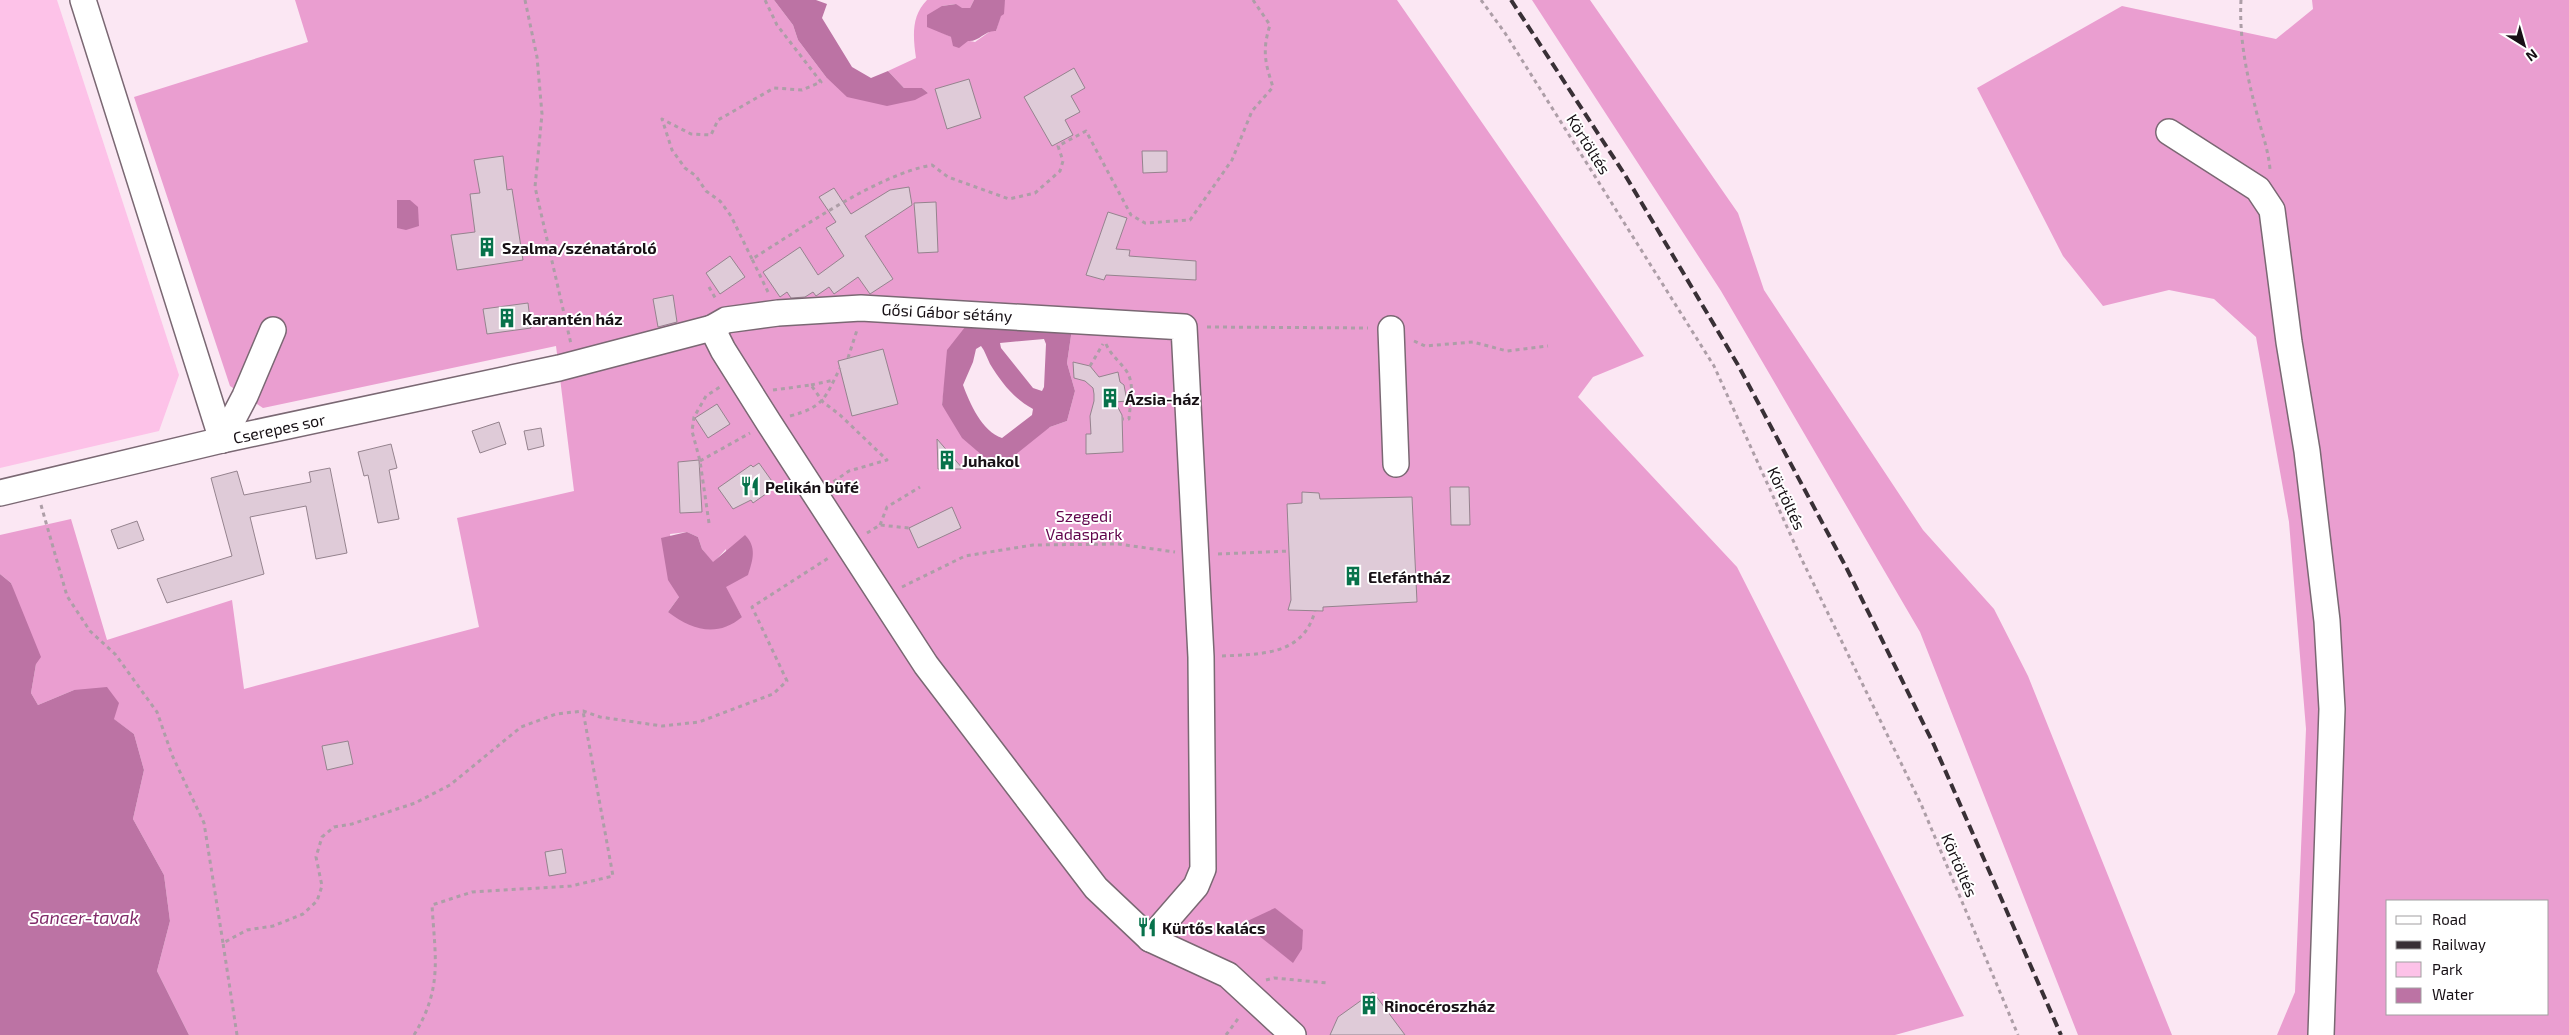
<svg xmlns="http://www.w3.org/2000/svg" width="2569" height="1035" viewBox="0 0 2569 1035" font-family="'Exo 2',sans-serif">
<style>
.green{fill:#fdc2e8}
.forest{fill:#ea9ed0;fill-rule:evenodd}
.water{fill:#bc73a4;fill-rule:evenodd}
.building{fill:#dfcbd8;stroke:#95838e}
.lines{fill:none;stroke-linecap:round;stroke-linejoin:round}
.minor-casing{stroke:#7a6873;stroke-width:28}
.path{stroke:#ad9ea7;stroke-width:3;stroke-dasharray:4 4;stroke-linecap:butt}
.minor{stroke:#fff;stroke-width:25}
.rail{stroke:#393036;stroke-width:4;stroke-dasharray:10 5;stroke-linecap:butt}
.labels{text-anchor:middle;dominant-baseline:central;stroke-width:4;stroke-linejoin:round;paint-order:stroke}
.street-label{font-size:16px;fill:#171015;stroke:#fff}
.poi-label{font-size:16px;font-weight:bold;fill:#171015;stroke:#fff;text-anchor:start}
.park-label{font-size:16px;fill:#61054c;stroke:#fff}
.water-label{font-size:18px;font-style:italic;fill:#812a69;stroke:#fff}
</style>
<rect width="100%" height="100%" fill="#fbe7f3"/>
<!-- green -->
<path class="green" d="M0,0H57L179,375L159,431L0,468Z"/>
<!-- forest -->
<g class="forest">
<path d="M295,0H774L793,25L798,40L826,77L928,93L922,88H904L888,71L916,58C913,37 911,16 927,0H974L970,8L962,9L955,4L942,6L943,33L951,37L975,42L992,30L996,31L1005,0H1397L1644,356L1593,377L1578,397L1737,567L1964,1016L1895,1035H189L157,971L170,921L164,875L133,819L144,770L134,734L74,690L38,705L31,693L36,664L11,583L0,574V535L71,519L107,640L232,600L244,689L479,627L457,518L574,491L556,346L263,408L230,386L134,97L308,42ZM969,322L1072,329L1067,363L1075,391L1067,421L1050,427L990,462L942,405L945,380ZM687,532L698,537L702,549L713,563L726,549L725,587L742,617L668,612L679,597L670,534Z"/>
<path d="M1532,0H1590L1738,213L1764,290L1923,530L1994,609L2028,676L2172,1035H2078L1920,632L1721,291Z"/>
<path d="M2312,0H2569V1035H2277L2295,992L2306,729L2289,522L2256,337L2214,299L2169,290L2103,306L2063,256L1977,88L2122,6L2276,39L2313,9ZM2388,901H2548V1014H2388Z"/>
</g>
<!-- water -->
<g class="water">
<path d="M774,0H816L827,4L822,18L852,67L871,78L888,71L904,88H922L928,93L915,100L887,106L847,97L826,77L798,40L793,25Z"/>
<path d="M974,0H1005L1004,14L1001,16L996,31C985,30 979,42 968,41L959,48L953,46L951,37L927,27V15L942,6L956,4L962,8H970Z"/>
<path d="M397,200H410L418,207L419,226L406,230L397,228Z"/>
<path d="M969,322L1072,329L1067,363L1075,391L1067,421L1050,427L1004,464L990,462L962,438L942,405L947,350ZM1044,339L1046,344L1044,387L1042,391L1033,388L1001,348L1000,343ZM981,346C985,351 987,358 990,364C1001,382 1014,399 1033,409L1032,415L1002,438C982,431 970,404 963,385L973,362L976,349Z"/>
<path d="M687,532L698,537L702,549L713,562L745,535C757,547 753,560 748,575L726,587L742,617C717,638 692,630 668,612L679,597L668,580L661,538Z"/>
<path d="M0,574L11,583L41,657L36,664L31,693L38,705L74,690L107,687L119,703L114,719L134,734L144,770L133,819L164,875L170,921L157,971L189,1035H0Z"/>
<path d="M1275,908L1303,930L1302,949L1293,963L1243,923Z"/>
</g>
<!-- building -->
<g class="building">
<path d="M1074,68L1085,88L1071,96L1080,112L1065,120L1073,135L1052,146L1024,97Z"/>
<path d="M969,79L981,118L947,129L935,89Z"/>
<path d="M1142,151H1167V172L1143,173Z"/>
<path d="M503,156L507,190L512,189L523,260L457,270L451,235L475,232L470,194L480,193L474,160Z"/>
<path d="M909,187L912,205L865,236L893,279L870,294L858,277L834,294L829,287L816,296L813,292L805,297L791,298L787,292L780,297L763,272L800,247L818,275L844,256L826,228L836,222L819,197L834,188L851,214L890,190Z"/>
<path d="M936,202L938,252L918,253L914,203Z"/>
<path d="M1108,212L1127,218L1116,249L1130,250L1129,256L1196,261V280L1106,275L1104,280L1086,275Z"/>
<path d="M730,256L745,277L720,294L706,273Z"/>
<path d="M673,295L677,322L658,327L653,299Z"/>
<path d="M528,303L531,328L487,334L483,309Z"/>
<path d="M883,349L898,404L852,416L838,361Z"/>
<path d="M1073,362L1090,366L1099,377L1118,372L1120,382L1124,385L1127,401L1115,402L1122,415L1123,452L1086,454V434H1091L1090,416L1094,401V394L1093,388L1085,381L1074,378Z"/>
<path d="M717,404L730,424L708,438L695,418Z"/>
<path d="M499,422L506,444L480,453L472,431Z"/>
<path d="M541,428L544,446L528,450L524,431Z"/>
<path d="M937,439L963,469H938Z"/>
<path d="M391,444L397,468L389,470L399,519L378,523L368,475L364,476L358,452Z"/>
<path d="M699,460L702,512L680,513L678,462Z"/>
<path d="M759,463L774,484L768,488L770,491L753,503L751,500L733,509L718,488L751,465L753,467Z"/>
<path d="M330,468L347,553L316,559L306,506L250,517L264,574L167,603L157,579L232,556L211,478L237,471L244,495L311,482L309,472Z"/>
<path d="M1450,487H1469L1470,525H1451Z"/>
<path d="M1302,492L1319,493L1320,499L1412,497L1417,602L1323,607V611L1288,610L1291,600L1287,504L1302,503Z"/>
<path d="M952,507L961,528L918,548L909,528Z"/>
<path d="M137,521L144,540L118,549L111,530Z"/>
<path d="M348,741L353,764L327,770L322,746Z"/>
<path d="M562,849L566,873L549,876L545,852Z"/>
<path d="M1373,992L1405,1035H1330L1338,1017Z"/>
</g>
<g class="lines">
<defs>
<g id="minor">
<path d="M83,0L222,440"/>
<path d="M2169,132L2258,189L2272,210L2289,342L2307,451L2327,621L2332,709L2321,1035"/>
<path d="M712,328L723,350L769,423L926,665L1096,888L1150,939L1228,975L1293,1035"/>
<path d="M1391,329L1396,464"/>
<path d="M222,440L245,396L273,330"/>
<path d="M0,493L222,440L559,368L712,328L726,320L778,313L861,308L1184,327L1201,657L1203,869L1196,886L1150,939"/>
</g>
</defs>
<!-- minor casing -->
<use href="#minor" class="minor-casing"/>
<!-- path -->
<g class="path">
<path d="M525,0L537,57L542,114L535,187L571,344"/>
<path d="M1481,0L1505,33L1714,366L1802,560L1921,804L2018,1035"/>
<path d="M2241,0C2239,35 2246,72 2255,106C2260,128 2268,147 2270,169"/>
<path d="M752,259L731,216L720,201L706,191L696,176L685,168L672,150L662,119L691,134L711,135L718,120L774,88L802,90L821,82L777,25L765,0"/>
<path d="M709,287L717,301"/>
<path d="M768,292L752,259C801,229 876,175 932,165L948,177L1009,199L1035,193L1060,171L1063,161L1058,146L1086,131L1131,215L1145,223L1190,220L1232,160L1252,111L1273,87C1265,63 1262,50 1270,25L1253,0"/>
<path d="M1207,327L1368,328"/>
<path d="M1414,341L1425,346L1473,342L1507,351L1548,346"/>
<path d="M1106,344C1111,355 1118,360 1125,369C1136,383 1130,403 1129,419H1122"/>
<path d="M848,358L857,330"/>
<path d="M1090,366L1103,344"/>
<path d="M811,385L834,380"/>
<path d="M773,390L811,385L823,402L840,415L887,460L849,471L833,482"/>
<path d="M790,416C824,407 825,398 840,368"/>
<path d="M700,461L750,433"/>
<path d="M41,505L67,596L90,631L115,654L157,712L172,755L204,823L223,943"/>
<path d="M709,523L700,461L692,431L694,417L706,396L720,387"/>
<path d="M880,525L887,507L920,487"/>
<path d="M867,533L880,525L909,528"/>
<path d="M1218,554L1289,551"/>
<path d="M902,587L965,556L1033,545L1118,544L1175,552"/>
<path d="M1222,656C1260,654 1303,656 1315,611"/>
<path d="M1266,980L1274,978L1327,983"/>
<path d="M237,1035L223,943L247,930L273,926L303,914L317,901L322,886L316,857L322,837L334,827L352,824L415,803L450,785L521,727L556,714L583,711L600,717L662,726L699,722L773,694L787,681L752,607L830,557"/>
<path d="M414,1035C443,988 435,957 432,905L472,892L571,886L613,876L583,711"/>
<path d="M1226,1035L1240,1016"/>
</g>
<!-- minor -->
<use href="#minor" class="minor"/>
<!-- rail -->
<path class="rail" d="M1511,0L1625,175L1738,365L1847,569L1934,745L2061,1035"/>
</g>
<!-- icons -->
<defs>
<symbol id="building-bare" viewBox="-9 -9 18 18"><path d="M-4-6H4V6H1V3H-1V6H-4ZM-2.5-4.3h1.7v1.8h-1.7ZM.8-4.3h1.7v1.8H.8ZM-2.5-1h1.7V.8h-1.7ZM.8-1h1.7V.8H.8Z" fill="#07724b" stroke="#fff" stroke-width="2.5" paint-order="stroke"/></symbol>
<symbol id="restaurant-bare" viewBox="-9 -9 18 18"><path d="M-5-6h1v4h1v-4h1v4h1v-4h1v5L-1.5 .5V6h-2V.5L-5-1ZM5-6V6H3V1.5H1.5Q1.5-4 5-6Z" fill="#07724b" stroke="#fff" stroke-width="2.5" paint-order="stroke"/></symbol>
</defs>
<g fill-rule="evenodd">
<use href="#building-bare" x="473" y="233" width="28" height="28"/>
<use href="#building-bare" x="493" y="304" width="28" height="28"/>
<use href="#building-bare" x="1096" y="384" width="28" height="28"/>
<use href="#building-bare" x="933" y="446" width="28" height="28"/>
<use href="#restaurant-bare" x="736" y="472" width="28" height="28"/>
<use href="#building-bare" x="1339" y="562" width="28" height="28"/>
<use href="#restaurant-bare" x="1133" y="913" width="28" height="28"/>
<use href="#building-bare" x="1355" y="991" width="28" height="28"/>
</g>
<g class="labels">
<!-- street labels -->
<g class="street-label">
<text transform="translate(1589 144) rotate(58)">Körtöltés</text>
<text transform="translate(947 312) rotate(3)">Gősi Gábor sétány</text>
<text transform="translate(279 428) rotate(-12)">Cserepes sor</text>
<text transform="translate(1787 498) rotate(65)">Körtöltés</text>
<text transform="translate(1960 865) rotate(67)">Körtöltés</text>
</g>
<!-- poi labels -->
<g class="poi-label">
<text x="502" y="247">Szalma/szénatároló</text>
<text x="522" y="318">Karantén ház</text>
<text x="1125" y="398">Ázsia-ház</text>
<text x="962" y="460">Juhakol</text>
<text x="765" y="486">Pelikán büfé</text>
<text x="1368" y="576">Elefántház</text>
<text x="1162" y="927">Kürtős kalács</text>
<text x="1384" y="1005">Rinocéroszház</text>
</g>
<!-- park labels -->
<g class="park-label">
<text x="1084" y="515">Szegedi<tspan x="1084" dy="18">Vadaspark</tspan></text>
</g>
<!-- water labels -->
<g class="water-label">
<text x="84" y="917">Sancer-tavak</text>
</g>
</g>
<!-- legend -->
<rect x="2386" y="900" width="162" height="115" fill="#ffffff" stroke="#a29fa1"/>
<rect x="2396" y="916" width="25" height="8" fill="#ffffff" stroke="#a29fa1"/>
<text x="2432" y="925" font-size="15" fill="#171015">Road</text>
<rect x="2396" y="941" width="25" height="8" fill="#393036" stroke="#a29fa1"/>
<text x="2432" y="950" font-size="15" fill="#171015">Railway</text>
<rect x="2396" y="962" width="25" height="15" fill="#fdc2e8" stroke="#a29fa1"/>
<text x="2432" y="975" font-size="15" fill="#171015">Park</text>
<rect x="2396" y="988" width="25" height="15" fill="#bc73a4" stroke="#a29fa1"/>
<text x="2432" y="1000" font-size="15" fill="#171015">Water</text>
<!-- north arrow -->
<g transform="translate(2524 45) rotate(143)" stroke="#ffffff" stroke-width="4" paint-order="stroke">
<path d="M0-4L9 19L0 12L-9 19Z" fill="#171015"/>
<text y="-8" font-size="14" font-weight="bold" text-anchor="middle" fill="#171015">N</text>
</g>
</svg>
